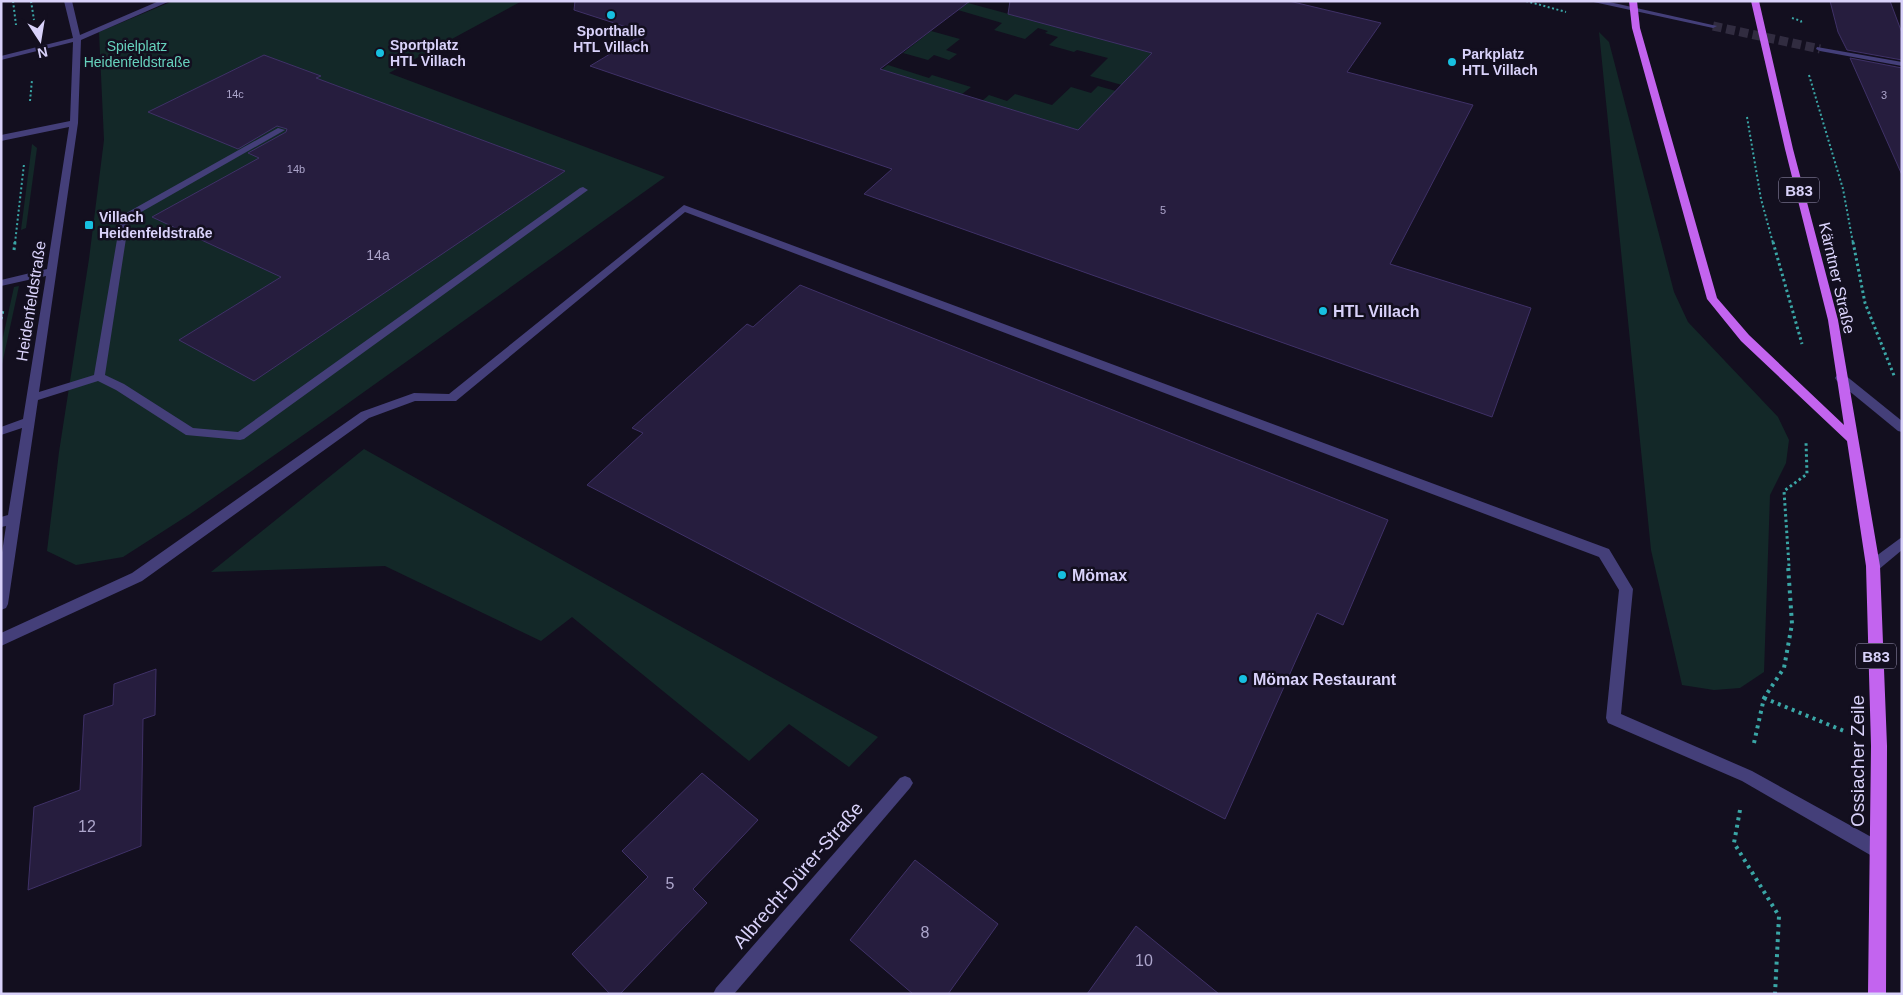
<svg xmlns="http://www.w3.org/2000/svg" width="1903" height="995" viewBox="0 0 1903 995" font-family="Arial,sans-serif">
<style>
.green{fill:#132828}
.building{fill:#261d3e;stroke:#3f3167}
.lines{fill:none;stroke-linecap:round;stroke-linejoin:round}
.minor-tunnel{stroke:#312c40;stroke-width:9;stroke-dasharray:9 4.5;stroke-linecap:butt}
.path-far2{stroke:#3aa6a6;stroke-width:2;stroke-dasharray:2 2.5;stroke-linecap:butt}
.path-far1{stroke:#3aa6a6;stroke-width:3;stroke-dasharray:2.5 3;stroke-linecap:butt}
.path{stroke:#3aa6a6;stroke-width:4;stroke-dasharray:3 4.5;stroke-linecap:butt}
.minor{fill:#443f79;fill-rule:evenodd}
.major{fill:#c364ef;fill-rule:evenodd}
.poi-dot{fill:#17c0e0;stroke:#130f1f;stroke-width:2}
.labels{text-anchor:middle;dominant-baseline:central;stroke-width:5;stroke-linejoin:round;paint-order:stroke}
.far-number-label{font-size:11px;fill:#aca5cb}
.far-poi-label{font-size:14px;font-weight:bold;fill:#d9d2fa;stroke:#130f1f;text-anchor:start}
.far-park-label{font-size:14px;fill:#66d2bd;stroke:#130f1f}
.number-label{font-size:14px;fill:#aca5cb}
.shield{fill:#130f1f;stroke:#9e98b8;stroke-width:1}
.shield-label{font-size:15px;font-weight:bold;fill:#d9d2fa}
.street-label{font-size:16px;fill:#d9d2fa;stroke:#130f1f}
.poi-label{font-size:16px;font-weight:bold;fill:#d9d2fa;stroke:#130f1f;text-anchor:start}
.near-number-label{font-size:16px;fill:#aca5cb}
.near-street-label{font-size:19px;fill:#d9d2fa;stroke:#130f1f}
</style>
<rect width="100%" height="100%" fill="#130f1f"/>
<!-- green -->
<g class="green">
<path d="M173,1H522L389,73L665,177L319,424L190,514L123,557L76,565L47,551L59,452L89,259L104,140L99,32Z"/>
<path d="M968,3L1152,53L1122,85L1090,76L1108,58L1077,50L1074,52L1049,45L1058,37L1045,33L1048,31L1038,28L1025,39L994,30L1002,23L958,10Z"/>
<path d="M931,31L960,39L946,50L957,54L949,60L934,55L928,60L903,53Z"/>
<path d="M1599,32L1609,42L1674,292L1688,322L1778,417L1789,440L1786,463L1770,495L1764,672L1740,688L1714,690L1682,685L1651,550Z"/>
<path d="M888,65L929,78L932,75L971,87L962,94L881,70Z"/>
<path d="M1098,86L1116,91L1078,130L982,101L989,95L1007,101L1015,94L1052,105L1071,87L1091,93Z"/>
<path d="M32,144L37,148L26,228L21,230Z"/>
<path d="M19,286L1,369V346L14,287Z"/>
<path d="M364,449L878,737L849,767L789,724L749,761L572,617L541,641L385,566L211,572Z"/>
</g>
<!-- building -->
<g class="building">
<path d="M575,1H970L880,69L1078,130L1152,53L1008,14L1010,1H1289L1381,23L1347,72L1473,105L1390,264L1531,308L1492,417L864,194L892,169L590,66L645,33L574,10Z"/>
<path d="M1830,1H1890L1902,33V60L1847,50L1838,32Z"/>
<path d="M264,55L321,76L316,78L565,171L254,381L179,340L281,277L152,217L259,158L248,153L286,132L287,129L277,126L238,149L148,112Z"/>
<path d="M1850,58L1902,68V175Z"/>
<path d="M800,285L1388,520L1343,625L1317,613L1225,819L587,485L643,433L632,428L747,324L753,327Z"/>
<path d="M156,669L155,715L143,719L141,846L28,890L34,807L80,790L84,715L113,705L114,684Z"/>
<path d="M702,773L758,820L693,889L707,903L620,994H610L572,954L648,877L622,851Z"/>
<path d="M915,860L998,924L948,994H913L850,940Z"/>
<path d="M1136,926L1219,994H1087Z"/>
</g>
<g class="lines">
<!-- minor-tunnel -->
<path class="minor-tunnel" d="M1713,26L1820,49"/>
<!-- path-far2 -->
<g class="path-far2">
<path d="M13,1L16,25"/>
<path d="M31,1L34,20"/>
<path d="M1526,1L1566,12"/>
<path d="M1792,18L1801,21L1802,25"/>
<path d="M1809,75L1843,189L1853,243"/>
<path d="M30,101L32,80"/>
<path d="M1747,117L1761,199L1773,243"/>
<path d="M15,243L24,164"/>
</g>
<!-- path-far1 -->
<g class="path-far1">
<path d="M1773,242L1802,344"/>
<path d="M1853,242L1865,303L1895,378"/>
<path d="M14,250L15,242"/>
<path d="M1,319L3,310"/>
<path d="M1789,566L1784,491L1807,474L1806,442"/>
</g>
<!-- path -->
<g class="path">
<path d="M1764,698L1844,731"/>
<path d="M1754,743L1764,698L1784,668L1792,624L1788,565"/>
<path d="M1740,810L1734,843L1779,916L1775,994"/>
</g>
<!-- minor -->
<g class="minor">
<path d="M64,1H72L80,35L159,1H170L81,40L78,123L39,392L94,375L121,216L278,128L285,130L129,219L105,375L124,384L193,428L238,432L580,188L583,187L588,190L244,439L240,440L186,435L116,390L98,381L38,400L8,604L6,608L1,610V559L6,526L1,527V517L8,515L22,428L1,435V427L23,419L46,276L1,286V280L47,269L69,127L1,141V135L70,121L73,42L1,60V56L73,38Z"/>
<path d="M1589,1H1605L1717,26L1713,28Z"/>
<path d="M1817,47L1902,62V66L1820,51L1816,49Z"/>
<path d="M684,205L1609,549L1633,589L1621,714L1752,771L1884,844L1886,850L1884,856L1878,858L1872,856L1742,781L1608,723L1606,718L1619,590L1599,557L685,212L456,401H415L369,418L142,581L1,646V633L132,573L361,412L414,393L449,394Z"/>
<path d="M1841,374L1845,375L1902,421V432L1898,431L1837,381L1835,378L1837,375Z"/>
<path d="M1902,537V550L1878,570L1873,571L1868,570L1866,566L1868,562Z"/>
<path d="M905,776L910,778L913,783L910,788L734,994H713L716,988L900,778Z"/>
</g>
<!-- major -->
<path class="major" d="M1629,1H1637L1640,28L1717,298L1749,335L1844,425L1828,320L1785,149L1751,1H1759L1793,149L1838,320L1880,566L1887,746L1886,994H1868L1871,746L1866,566L1847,441L1741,341L1707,299L1632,28Z"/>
</g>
<!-- markers -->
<g class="poi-dot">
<circle cx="611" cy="15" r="5"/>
<circle cx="380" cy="53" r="5"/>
<circle cx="1452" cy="62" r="5"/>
<rect x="84" y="220" width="10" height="10" rx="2.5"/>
<circle cx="1323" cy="311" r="5"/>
<circle cx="1062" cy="575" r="5"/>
<circle cx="1243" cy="679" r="5"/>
</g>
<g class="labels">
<!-- far-number labels -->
<g class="far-number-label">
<text x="235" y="94">14c</text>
<text x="1884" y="95">3</text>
<text x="296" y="169">14b</text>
<text x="1163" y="210">5</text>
</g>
<!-- far-poi labels -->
<g class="far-poi-label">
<text x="611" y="31" text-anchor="middle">Sporthalle<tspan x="611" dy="16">HTL Villach</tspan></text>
<text x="390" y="45">Sportplatz<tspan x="390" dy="16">HTL Villach</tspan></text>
<text x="1462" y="54">Parkplatz<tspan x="1462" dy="16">HTL Villach</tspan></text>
<text x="99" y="217">Villach<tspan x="99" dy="16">Heidenfeldstraße</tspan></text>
</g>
<!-- far-park labels -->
<g class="far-park-label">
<text x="137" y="46">Spielplatz<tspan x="137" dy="16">Heidenfeldstraße</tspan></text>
</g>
<!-- number labels -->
<g class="number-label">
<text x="378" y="255">14a</text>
</g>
<!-- shield labels -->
<g class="shield">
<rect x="1779" y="177.5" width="40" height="25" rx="4"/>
<rect x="1856" y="643.5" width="40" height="25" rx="4"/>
</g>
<g class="shield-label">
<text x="1799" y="190">B83</text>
<text x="1876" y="656">B83</text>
</g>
<!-- street labels -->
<g class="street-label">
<text transform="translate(1837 278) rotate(77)">Kärntner Straße</text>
<text transform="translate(31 301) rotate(-81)">Heidenfeldstraße</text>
</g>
<!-- poi labels -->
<g class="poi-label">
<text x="1333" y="311">HTL Villach</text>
<text x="1072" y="575">Mömax</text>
<text x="1253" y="679">Mömax Restaurant</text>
</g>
<!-- near-number labels -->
<g class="near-number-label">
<text x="87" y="826">12</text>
<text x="670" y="883">5</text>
<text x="925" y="932">8</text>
<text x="1144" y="960">10</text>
</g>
<!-- near-street labels -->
<g class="near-street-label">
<text transform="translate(1857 761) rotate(-90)">Ossiacher Zeile</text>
<text transform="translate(798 875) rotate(-49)">Albrecht-Dürer-Straße</text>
</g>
</g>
<!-- border -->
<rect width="1903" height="995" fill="none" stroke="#d9d2fa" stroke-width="5"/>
<!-- north arrow -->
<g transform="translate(40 40) rotate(168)" stroke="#130f1f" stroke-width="4" paint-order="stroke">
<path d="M0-4L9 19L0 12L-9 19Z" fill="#d9d2fa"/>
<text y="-8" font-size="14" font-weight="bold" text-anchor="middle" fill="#d9d2fa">N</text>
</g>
</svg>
